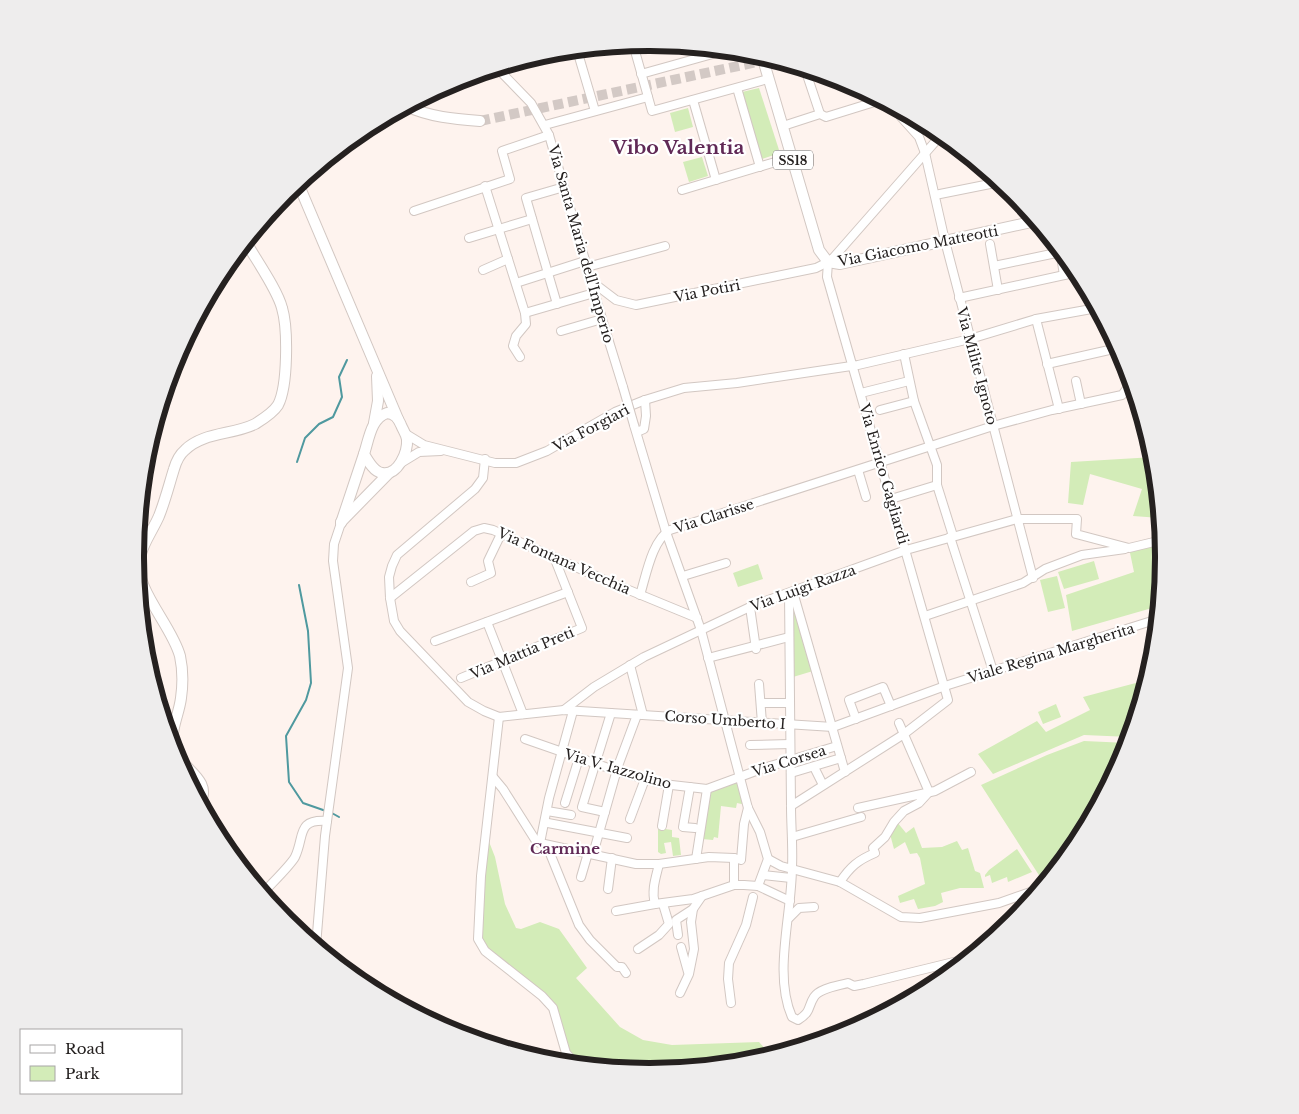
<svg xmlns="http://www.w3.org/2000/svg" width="1299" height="1114" viewBox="0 0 1299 1114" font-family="'Libre Baskerville',serif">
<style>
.green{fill:#d3ecb8}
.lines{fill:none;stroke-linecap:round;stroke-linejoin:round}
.stream{stroke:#4f999f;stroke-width:2}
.major-tunnel{stroke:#d3c9c5;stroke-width:10;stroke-dasharray:10 5;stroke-linecap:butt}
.minor-casing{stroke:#d2c7c2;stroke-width:10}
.major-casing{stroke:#d2c7c2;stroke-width:12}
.minor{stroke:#fff;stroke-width:8}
.major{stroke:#fff;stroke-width:10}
.minor-bridge-casing{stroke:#d2c7c2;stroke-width:10;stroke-linecap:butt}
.minor-bridge{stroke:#fff;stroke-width:8}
.labels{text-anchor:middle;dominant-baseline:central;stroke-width:4.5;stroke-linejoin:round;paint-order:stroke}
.shield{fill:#fff;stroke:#666463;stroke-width:1}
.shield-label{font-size:12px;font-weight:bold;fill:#252120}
.street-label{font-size:14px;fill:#252120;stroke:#fff}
.neighbourhood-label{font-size:15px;font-weight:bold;fill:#602956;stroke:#fff}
.district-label{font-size:19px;font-weight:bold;fill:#602956;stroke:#fff}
.rim{fill:none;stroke:#252120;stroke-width:6}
</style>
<rect width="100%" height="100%" fill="#fef3ee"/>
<!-- green -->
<g class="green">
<path d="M759,88L780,153L762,159L742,92Z"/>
<path d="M688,108L693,127L675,132L670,113Z"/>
<path d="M702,157L708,176L689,182L683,162Z"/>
<path d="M1154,457L1160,518L1133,516L1142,489L1090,474L1083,505L1068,503L1071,462Z"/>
<path d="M1162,540L1164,557L1159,606L1072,631L1066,595L1134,572L1129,548Z"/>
<path d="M1094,561L1099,579L1064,589L1058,572Z"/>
<path d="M758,564L763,579L738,587L733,573Z"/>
<path d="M1057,576L1065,608L1048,612L1040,580Z"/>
<path d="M796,613L813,671L793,677L792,614Z"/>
<path d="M1152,665L1130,737L1084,735L993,774L978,754L1037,721L1046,732L1090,710L1083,697L1147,680L1144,667Z"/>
<path d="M1056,704L1061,717L1043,724L1038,712Z"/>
<path d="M1084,741L1128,743L1125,754L1089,822L1072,832L1077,843L1044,883L981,785L1047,755Z"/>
<path d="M738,780L746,805L737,803L736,808L721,806L718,838L714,837L713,840L702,839L710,790Z"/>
<path d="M897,822L906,833L914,827L922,848L942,847L957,841L962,850L968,848L975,871L980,873L984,888H960L941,893L943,902L935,906L918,909L914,899L900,903L898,896L925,884L920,858L917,853L910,854L905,842L894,849L890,834Z"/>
<path d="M658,828L672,830V837L679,838L681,855L673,856L671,842L664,843L666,853L661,854L658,852Z"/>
<path d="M486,834L495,857L505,904L516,928L521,929L540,922L559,929L587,968L576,978L620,1027L643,1040L672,1045L759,1042L771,1055L750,1062L649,1071L576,1064L570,1059L555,1012L485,951L477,927Z"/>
<path d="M1017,849L1032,872L1008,882L1007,877L992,883L990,875L985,877V875L989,870Z"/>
</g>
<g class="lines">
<!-- stream -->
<g class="stream">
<path d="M297,462L305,438L319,424L333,417L342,397L339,377L347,360"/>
<path d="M299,585L308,631L311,683L306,700L286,736L289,782L303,803L326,811"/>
<path d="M330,812L339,817"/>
</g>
<!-- major-tunnel -->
<path class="major-tunnel" d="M480,121L771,59"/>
<defs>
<g id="minor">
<path d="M633,44L652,111L768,79"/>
<path d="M577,50L595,111"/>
<path d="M529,58L564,51"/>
<path d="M497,68L531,103L549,135L602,319L623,387"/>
<path d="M805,69L820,114"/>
<path d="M501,72L514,63"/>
<path d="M641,74L727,50"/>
<path d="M737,88L760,167"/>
<path d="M693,100L716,180"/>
<path d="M898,109L901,117L919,137L925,153L945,241L1033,578"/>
<path d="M545,125L648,97"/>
<path d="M783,126L820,114L826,117L881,100"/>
<path d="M485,186L525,313L526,324L516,336L513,346L520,357"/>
<path d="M682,190L792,157"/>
<path d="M935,195L1000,182"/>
<path d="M414,211L510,179L502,151L549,135"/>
<path d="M469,238L532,219"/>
<path d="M990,244L998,290"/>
<path d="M1060,250L1064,275"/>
<path d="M994,266L1061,252"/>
<path d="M587,267L665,246"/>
<path d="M483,270L508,259"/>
<path d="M591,281L616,300L636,305L816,268L828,262L834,257L942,134"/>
<path d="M516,283L585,261"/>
<path d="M959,298L1078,272"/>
<path d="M557,304L526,198L564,187"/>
<path d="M525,313L594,293"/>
<path d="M1036,319L1059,409"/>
<path d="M561,331L602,319"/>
<path d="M904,354L914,401L937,465V485L953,536"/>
<path d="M1047,364L1118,348"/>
<path d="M1076,381L1081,404"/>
<path d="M861,393L909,381"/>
<path d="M880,410L914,401"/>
<path d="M634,425L666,532L701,630L748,808L760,832L768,859L758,886"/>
<path d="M637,432L644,429L646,416L645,400"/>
<path d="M406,434L424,445L495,463H516L547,451L615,412L645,400L684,388L737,383L858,365L970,339L1036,319L1097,308"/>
<path d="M485,459L483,478L475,489L397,555L392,566L389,577L390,598L394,621L400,631L468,702L484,711L499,717L564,710L833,727L945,686L1158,619"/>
<path d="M401,463L419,452L441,451"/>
<path d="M858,470L866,497"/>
<path d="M891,499L937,485"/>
<path d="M950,537L993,671"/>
<path d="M683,576L726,563"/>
<path d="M471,582L491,573L488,561L501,534"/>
<path d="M793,592L845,772"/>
<path d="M789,593C789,664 790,735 791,806C791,826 793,847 792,867C792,914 773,974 792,1017L798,1020C812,1011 807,1008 814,997C820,988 838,986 848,983L854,986L864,984L966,959"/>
<path d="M640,595C646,576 652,540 670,530L993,426L1052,410L1122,395L1132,382"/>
<path d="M390,598L474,531L484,528L493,530L607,581L697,618"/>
<path d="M750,607L756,649"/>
<path d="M925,616L1023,583L1045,569L1082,555L1125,549"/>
<path d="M487,622L523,714"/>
<path d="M435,641L568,592"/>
<path d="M708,658L789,637"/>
<path d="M630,665L643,715"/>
<path d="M461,678L582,628L554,557"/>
<path d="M759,684L762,723"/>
<path d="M761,703H790"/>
<path d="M564,710L594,687L644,657L752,606L906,550L1017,519H1077L1076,534L1129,548L1162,540"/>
<path d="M499,717L481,876L478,939L485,951L542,996L553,1008L566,1053L576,1064"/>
<path d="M856,719L849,700L883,687L891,706"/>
<path d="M899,723L929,792"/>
<path d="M525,739L617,771L663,784L707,789L767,767L837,746"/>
<path d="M750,745L790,744"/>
<path d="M814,767L823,785"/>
<path d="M791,773L841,758"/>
<path d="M493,777L503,789L536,841L540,843L636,864H659L709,857L734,858L741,860L744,824L748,808"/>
<path d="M690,787L683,827L695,828"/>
<path d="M565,803L579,758"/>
<path d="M791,806L904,734L948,700L827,277L828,262"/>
<path d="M858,808L935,791L971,772"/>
<path d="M547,811L571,815"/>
<path d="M605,812L582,807L611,713"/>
<path d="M630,819L645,779"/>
<path d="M548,823L627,838"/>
<path d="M662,826L669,785"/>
<path d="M792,837L861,817"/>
<path d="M540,843L549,798L573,711"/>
<path d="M547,846L579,925L590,940L617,967H622L626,973"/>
<path d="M593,854L618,766L637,715"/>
<path d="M696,859L707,789"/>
<path d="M768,859L781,866L840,882L901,917L920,918L999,903L1039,889"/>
<path d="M763,875L791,878"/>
<path d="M581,877L588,853"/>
<path d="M840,882C850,867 858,860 875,853L873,848L885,837L894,822L904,811L919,803L929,792"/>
<path d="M734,885V858"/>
<path d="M608,889L612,858"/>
<path d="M263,893C271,884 290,866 295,857C305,836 296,819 327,821"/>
<path d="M655,904C651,890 656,877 659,864"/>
<path d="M616,911L655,904L693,899L734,885H744L758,886L790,901"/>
<path d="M789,918L799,908L814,907"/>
<path d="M678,935L676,920L693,909"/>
<path d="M316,946L325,836L348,668L333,561L334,544L341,523"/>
<path d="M681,947L688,972"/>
<path d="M638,949L659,935L669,924L663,904"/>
<path d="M680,993L689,974L694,949L691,922L693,909L702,896"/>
<path d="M731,1003L728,979L729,963L746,925L753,897"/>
</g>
<g id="major">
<path d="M762,56L819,250L828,262L840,264L1036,221"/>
<path d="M406,106C430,117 454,119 480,121"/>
<path d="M298,183L398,419"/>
<path d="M387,413C395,414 398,418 401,425C403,430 406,434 407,439C408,452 398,476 382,473C374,472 368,461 364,454C369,439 371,418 387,413Z"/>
<path d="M374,423L378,401L377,376"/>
<path d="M341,522L389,473"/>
<path d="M341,523L364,454"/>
<path d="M200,803C213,779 181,769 174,749C169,732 179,715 181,698C183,684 183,670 180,656C172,625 132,587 140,557C143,543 153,530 159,516C165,501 169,485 174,469C176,462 179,455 185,450C203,432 233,435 255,424C263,419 273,413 278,405C288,386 288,328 282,308C277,289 256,260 246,242"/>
</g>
</defs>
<!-- minor casing -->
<use href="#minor" class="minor-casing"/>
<!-- major casing -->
<use href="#major" class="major-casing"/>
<!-- minor -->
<use href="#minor" class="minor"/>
<!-- major -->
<use href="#major" class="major"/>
<defs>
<path id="minor-bridge" d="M623,387L634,425"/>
</defs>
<!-- minor-bridge casing -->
<use href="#minor-bridge" class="minor-bridge-casing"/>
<!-- minor-bridge -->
<use href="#minor-bridge" class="minor-bridge"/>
</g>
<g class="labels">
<!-- shield labels -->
<rect class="shield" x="773" y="150.5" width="40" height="19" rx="4"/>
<g class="shield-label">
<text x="793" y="160">SS18</text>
</g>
<!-- street labels -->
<g class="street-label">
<text transform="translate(581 244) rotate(74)">Via Santa Maria dell'Imperio</text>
<text transform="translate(918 246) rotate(-11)">Via Giacomo Matteotti</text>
<text transform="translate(707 291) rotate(-11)">Via Potiri</text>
<text transform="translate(977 366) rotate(75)">Via Milite Ignoto</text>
<text transform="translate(591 428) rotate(-28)">Via Forgiari</text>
<text transform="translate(884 474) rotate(74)">Via Enrico Gagliardi</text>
<text transform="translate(714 516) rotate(-18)">Via Clarisse</text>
<text transform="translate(564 561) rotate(24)">Via Fontana Vecchia</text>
<text transform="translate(803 588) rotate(-20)">Via Luigi Razza</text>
<text transform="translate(522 653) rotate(-23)">Via Mattia Preti</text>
<text transform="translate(1051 653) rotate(-17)">Viale Regina Margherita</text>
<text transform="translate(725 720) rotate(4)">Corso Umberto I</text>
<text transform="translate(789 761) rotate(-17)">Via Corsea</text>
<text transform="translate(618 769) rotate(16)">Via V. Iazzolino</text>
</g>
<!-- neighbourhood labels -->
<g class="neighbourhood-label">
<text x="565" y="848">Carmine</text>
</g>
<!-- district labels -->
<g class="district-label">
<text x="678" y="147">Vibo Valentia</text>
</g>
</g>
<!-- crop -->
<path d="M0 0H1299V1114H0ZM649 51H650A505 505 0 0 1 1155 556V558A505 505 0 0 1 650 1063H649A505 505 0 0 1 144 558V556A505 505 0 0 1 649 51Z" fill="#eeeded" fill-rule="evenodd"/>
<path class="rim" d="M649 51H650A505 505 0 0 1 1155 556V558A505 505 0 0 1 650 1063H649A505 505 0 0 1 144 558V556A505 505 0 0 1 649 51Z"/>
<!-- legend -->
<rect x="20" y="1029" width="162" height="65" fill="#ffffff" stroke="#a8a6a6"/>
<rect x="30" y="1045" width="25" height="8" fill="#ffffff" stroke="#a8a6a6"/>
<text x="65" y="1054" font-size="15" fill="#252120">Road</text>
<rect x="30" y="1066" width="25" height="15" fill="#d3ecb8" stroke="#a8a6a6"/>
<text x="65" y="1079" font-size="15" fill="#252120">Park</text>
</svg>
